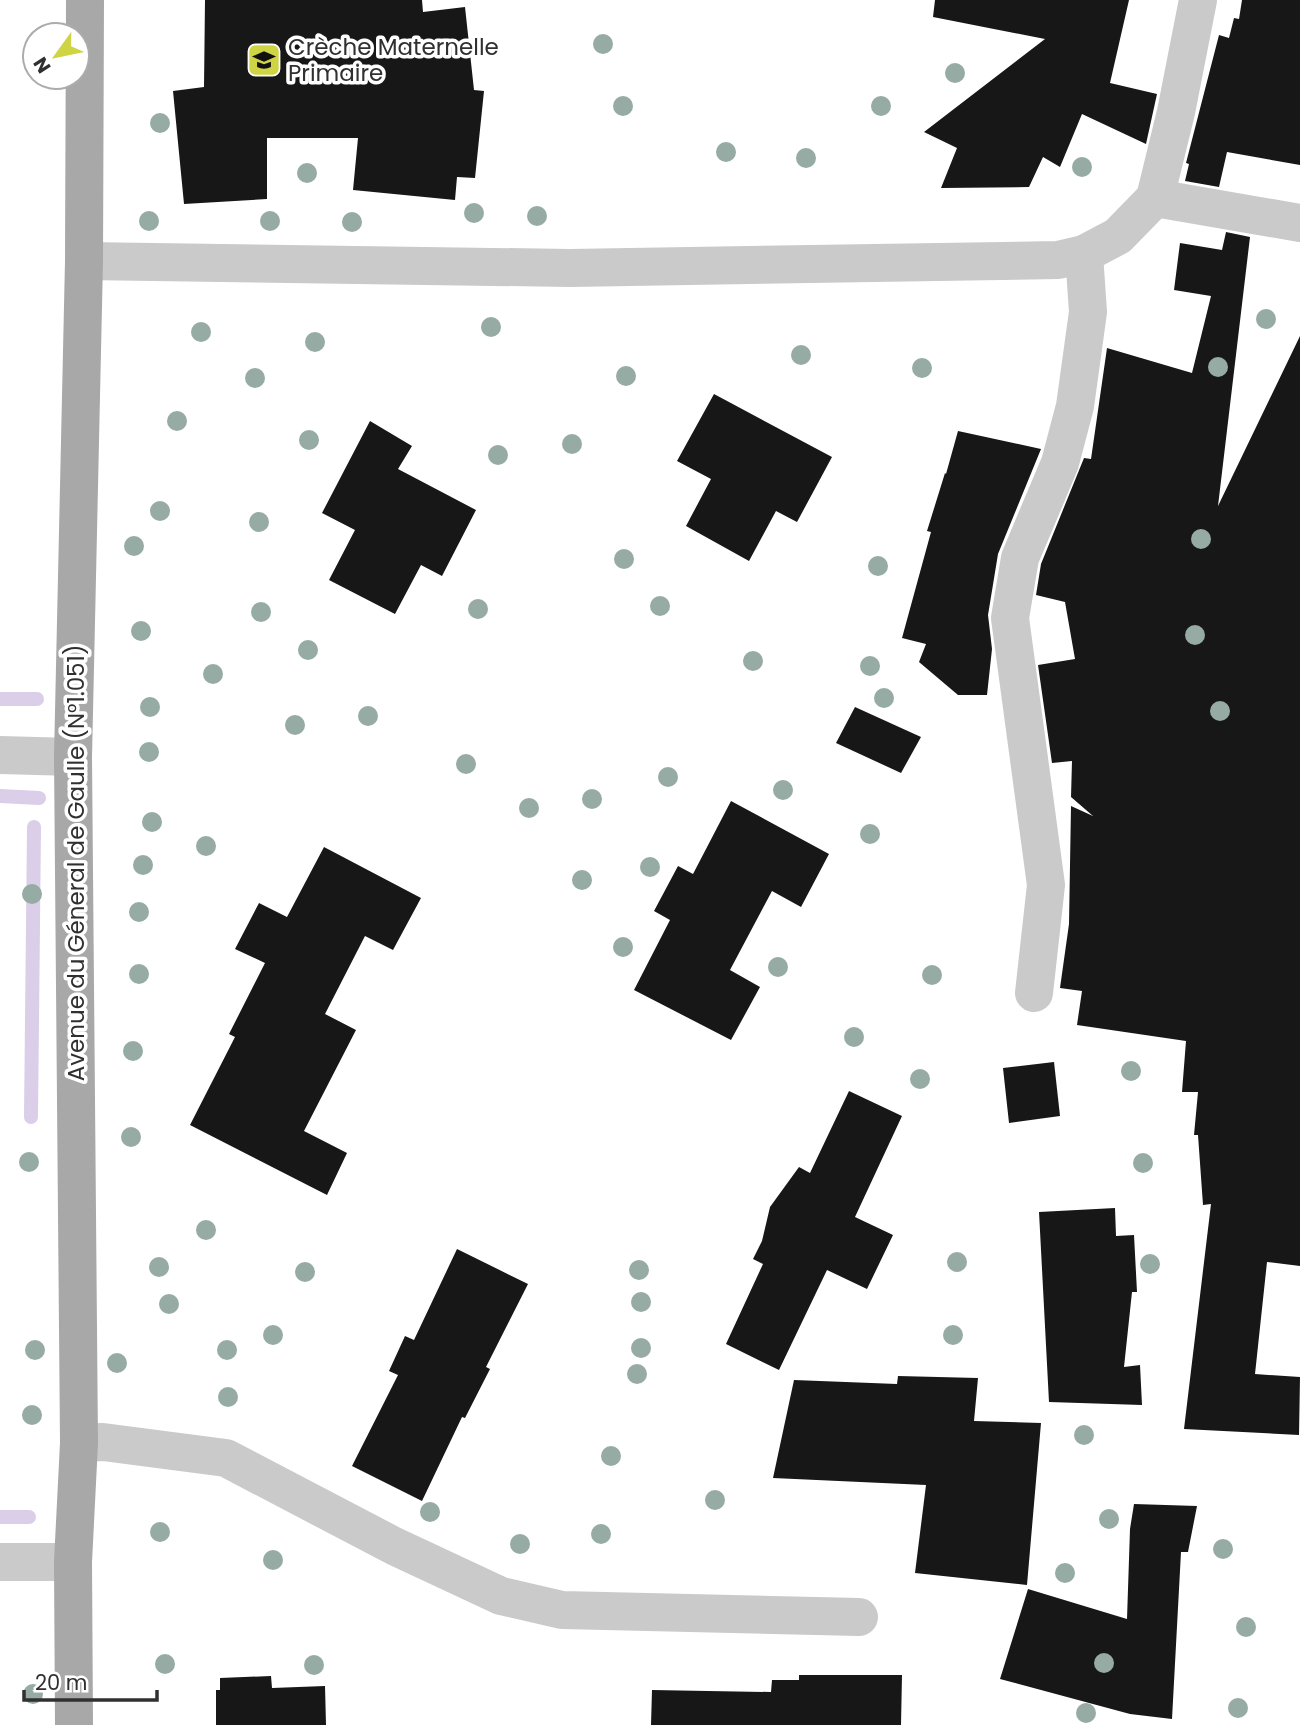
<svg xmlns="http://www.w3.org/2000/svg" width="1300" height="1725" viewBox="0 0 1300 1725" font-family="Poppins,sans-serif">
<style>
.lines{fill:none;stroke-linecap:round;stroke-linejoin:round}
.stream{stroke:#dbcee9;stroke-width:14}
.building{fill:#171717}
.minor{stroke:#cacaca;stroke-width:38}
.major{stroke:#a8a8a8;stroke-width:38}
.tree{fill:#96aba4}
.labels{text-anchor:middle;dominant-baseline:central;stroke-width:7;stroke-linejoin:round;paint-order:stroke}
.poi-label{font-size:23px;fill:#303030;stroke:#fff;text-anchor:start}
.street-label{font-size:23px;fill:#303030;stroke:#fff}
</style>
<rect width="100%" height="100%" fill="#fff"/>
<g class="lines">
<!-- stream -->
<g class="stream">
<path d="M0,699H37"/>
<path d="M0,796L39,798"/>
<path d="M31,1117L34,827"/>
<path d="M0,1517H29"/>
</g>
</g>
<!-- building -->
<g class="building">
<path d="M205,0H422L423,12L465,7L474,90L484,91L475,178L457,177L455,200L353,190L358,138H267V199L184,204L173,91L204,87Z"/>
<path d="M935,0H1129L1110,83L1157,94L1146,144L1082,114L1060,167L1043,157L1029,187L941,188L957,148L924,132L1045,39L933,17Z"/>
<path d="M1242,0H1300V165L1227,152L1219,187L1185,181L1189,164L1186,163L1219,35L1229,38L1234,18L1239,19Z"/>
<path d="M1226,232L1250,237L1218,506L1300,336V1266L1267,1262L1255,1374L1300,1377L1299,1435L1184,1429L1211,1204L1203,1205L1198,1135H1194L1198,1092H1182L1186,1041L1077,1025L1082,991L1060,988L1069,924L1071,806L1093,816L1071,797L1072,761L1052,763L1038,665L1075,659L1065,602L1036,595L1041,564L1084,458L1091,459L1107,348L1192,373L1211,296L1174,290L1180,243L1222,250Z"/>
<path d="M714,394L832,457L797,522L776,511L749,561L686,526L711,479L677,461Z"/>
<path d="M370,421L412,446L398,469L476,510L442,576L421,565L395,614L329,580L355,530L322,513Z"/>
<path d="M958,431L1041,449L998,554L988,615L992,649L987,695H958L919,662L926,644L902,638L931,532L927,531L945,473L946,474Z"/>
<path d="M855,707L921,737L901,773L836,743Z"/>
<path d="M731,801L829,854L801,907L772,891L730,970L760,987L731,1040L634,990L670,920L654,911L678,866L693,874Z"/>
<path d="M324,847L421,898L393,950L365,936L325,1014L356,1030L304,1131L347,1153L327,1195L190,1125L235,1037L229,1034L265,963L235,949L259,903L287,917Z"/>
<path d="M1054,1062L1060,1116L1009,1123L1003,1068Z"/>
<path d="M849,1091L902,1116L855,1217L893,1235L867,1289L827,1270L779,1370L726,1344L763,1264L753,1259L762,1241L770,1207L799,1167L810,1173Z"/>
<path d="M1115,1208L1116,1236L1134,1235L1137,1292H1132L1124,1367L1140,1365L1142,1405L1049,1402L1039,1212Z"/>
<path d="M457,1249L528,1284L486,1367L490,1369L465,1418L462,1417L422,1501L352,1466L398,1375L389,1371L405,1336L414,1340Z"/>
<path d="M898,1376L978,1378L974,1421L1041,1423L1027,1585L915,1573L926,1485L773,1478L794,1380L897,1384Z"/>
<path d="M1134,1504L1197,1506L1188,1552H1181L1172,1719L1130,1714L1000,1679L1028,1589L1127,1619L1130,1529Z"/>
<path d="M799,1675H902L901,1725H651L652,1690L771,1692L772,1680H799Z"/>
<path d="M271,1676L272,1688L325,1686L326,1725H216V1690H220V1678Z"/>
</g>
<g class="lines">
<!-- minor -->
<g class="minor">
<path d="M1155,198L1300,223"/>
<path d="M84,261L570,268L1058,260L1084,254L1118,236L1155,198L1176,112L1198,0"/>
<path d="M0,755L73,757"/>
<path d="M1034,993L1046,885L1010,618L1020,558L1060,463L1075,406L1088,312L1084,254"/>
<path d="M79,1443L103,1442L226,1458L394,1546L501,1596L562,1610L859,1617"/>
<path d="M0,1562H73"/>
</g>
<!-- major -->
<path class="major" d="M74,1725L73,1562L79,1443L73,757L84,261L85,0"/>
</g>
<!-- trees -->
<g class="tree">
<circle cx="603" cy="44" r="10"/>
<circle cx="955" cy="73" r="10"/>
<circle cx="623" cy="106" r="10"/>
<circle cx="881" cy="106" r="10"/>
<circle cx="160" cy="123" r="10"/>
<circle cx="726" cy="152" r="10"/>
<circle cx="806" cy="158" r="10"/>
<circle cx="1082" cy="167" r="10"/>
<circle cx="307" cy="173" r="10"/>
<circle cx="474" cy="213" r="10"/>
<circle cx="537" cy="216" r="10"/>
<circle cx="149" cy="221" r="10"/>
<circle cx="270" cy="221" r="10"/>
<circle cx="352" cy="222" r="10"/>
<circle cx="1266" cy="319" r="10"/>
<circle cx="491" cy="327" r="10"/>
<circle cx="201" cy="332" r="10"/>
<circle cx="315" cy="342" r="10"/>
<circle cx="801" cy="355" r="10"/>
<circle cx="1218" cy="367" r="10"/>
<circle cx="922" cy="368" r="10"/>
<circle cx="626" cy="376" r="10"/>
<circle cx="255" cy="378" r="10"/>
<circle cx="177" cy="421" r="10"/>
<circle cx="309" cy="440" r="10"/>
<circle cx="572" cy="444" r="10"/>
<circle cx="498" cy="455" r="10"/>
<circle cx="160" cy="511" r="10"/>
<circle cx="259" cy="522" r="10"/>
<circle cx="1201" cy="539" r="10"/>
<circle cx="134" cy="546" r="10"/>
<circle cx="624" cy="559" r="10"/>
<circle cx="878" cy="566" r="10"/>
<circle cx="660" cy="606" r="10"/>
<circle cx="478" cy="609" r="10"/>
<circle cx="261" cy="612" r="10"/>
<circle cx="141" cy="631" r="10"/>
<circle cx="1195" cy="635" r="10"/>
<circle cx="308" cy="650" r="10"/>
<circle cx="753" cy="661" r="10"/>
<circle cx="870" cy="666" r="10"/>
<circle cx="213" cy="674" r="10"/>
<circle cx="884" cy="698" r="10"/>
<circle cx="150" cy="707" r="10"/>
<circle cx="1220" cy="711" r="10"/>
<circle cx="368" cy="716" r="10"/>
<circle cx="295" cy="725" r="10"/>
<circle cx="149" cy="752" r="10"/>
<circle cx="466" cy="764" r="10"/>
<circle cx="668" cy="777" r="10"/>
<circle cx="783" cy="790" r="10"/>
<circle cx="592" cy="799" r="10"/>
<circle cx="529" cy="808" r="10"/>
<circle cx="152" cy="822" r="10"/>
<circle cx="870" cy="834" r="10"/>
<circle cx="206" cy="846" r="10"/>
<circle cx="143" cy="865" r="10"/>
<circle cx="650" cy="867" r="10"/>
<circle cx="582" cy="880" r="10"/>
<circle cx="32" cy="894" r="10"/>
<circle cx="139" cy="912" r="10"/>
<circle cx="623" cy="947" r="10"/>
<circle cx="778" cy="967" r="10"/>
<circle cx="139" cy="974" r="10"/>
<circle cx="932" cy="975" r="10"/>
<circle cx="854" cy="1037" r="10"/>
<circle cx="133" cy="1051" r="10"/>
<circle cx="1131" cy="1071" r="10"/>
<circle cx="920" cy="1079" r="10"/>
<circle cx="131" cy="1137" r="10"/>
<circle cx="29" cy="1162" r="10"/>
<circle cx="1143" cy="1163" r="10"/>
<circle cx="206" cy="1230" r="10"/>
<circle cx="957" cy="1262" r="10"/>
<circle cx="1150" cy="1264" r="10"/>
<circle cx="159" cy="1267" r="10"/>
<circle cx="639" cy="1270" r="10"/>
<circle cx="305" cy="1272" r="10"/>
<circle cx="641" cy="1302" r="10"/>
<circle cx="169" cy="1304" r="10"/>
<circle cx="273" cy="1335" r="10"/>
<circle cx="953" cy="1335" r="10"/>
<circle cx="641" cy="1348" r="10"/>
<circle cx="35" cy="1350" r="10"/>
<circle cx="227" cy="1350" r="10"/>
<circle cx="117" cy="1363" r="10"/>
<circle cx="637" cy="1374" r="10"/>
<circle cx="228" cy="1397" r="10"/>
<circle cx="32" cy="1415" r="10"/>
<circle cx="1084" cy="1435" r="10"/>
<circle cx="611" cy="1456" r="10"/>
<circle cx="715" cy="1500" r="10"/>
<circle cx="430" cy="1512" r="10"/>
<circle cx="1109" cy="1519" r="10"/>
<circle cx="160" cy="1532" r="10"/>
<circle cx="601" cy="1534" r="10"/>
<circle cx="520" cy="1544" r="10"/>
<circle cx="1223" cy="1549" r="10"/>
<circle cx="273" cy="1560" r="10"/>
<circle cx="1065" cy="1573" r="10"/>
<circle cx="1246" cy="1627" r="10"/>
<circle cx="1104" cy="1663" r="10"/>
<circle cx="165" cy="1664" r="10"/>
<circle cx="314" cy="1665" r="10"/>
<circle cx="33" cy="1694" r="10"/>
<circle cx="1238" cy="1708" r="10"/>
<circle cx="1086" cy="1713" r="10"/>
</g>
<!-- icons -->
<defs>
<symbol id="school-square" viewBox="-11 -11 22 22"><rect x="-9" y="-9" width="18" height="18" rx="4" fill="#cfd444" stroke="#fff"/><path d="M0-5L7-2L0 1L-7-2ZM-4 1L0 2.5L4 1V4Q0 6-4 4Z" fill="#111"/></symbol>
</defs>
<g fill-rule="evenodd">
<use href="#school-square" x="245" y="41" width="38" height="38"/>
</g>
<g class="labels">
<!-- poi labels -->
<g class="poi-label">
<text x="288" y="47">Crèche Maternelle<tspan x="288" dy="26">Primaire</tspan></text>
</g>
<!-- street labels -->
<g class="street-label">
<text transform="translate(76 863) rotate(-90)">Avenue du Géneral de Gaulle (N°1.051)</text>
</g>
</g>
<!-- north arrow -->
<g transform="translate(56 56) rotate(237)"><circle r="33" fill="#ffffff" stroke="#acacac" stroke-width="2"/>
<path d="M0-5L12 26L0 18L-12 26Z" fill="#cfd444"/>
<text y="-10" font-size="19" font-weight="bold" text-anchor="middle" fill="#303030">N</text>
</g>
<!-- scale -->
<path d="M24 1690v10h133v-10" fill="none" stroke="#303030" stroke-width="3.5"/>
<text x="35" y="1690" font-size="21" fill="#303030" stroke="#ffffff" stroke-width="5" paint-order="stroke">20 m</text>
</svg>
